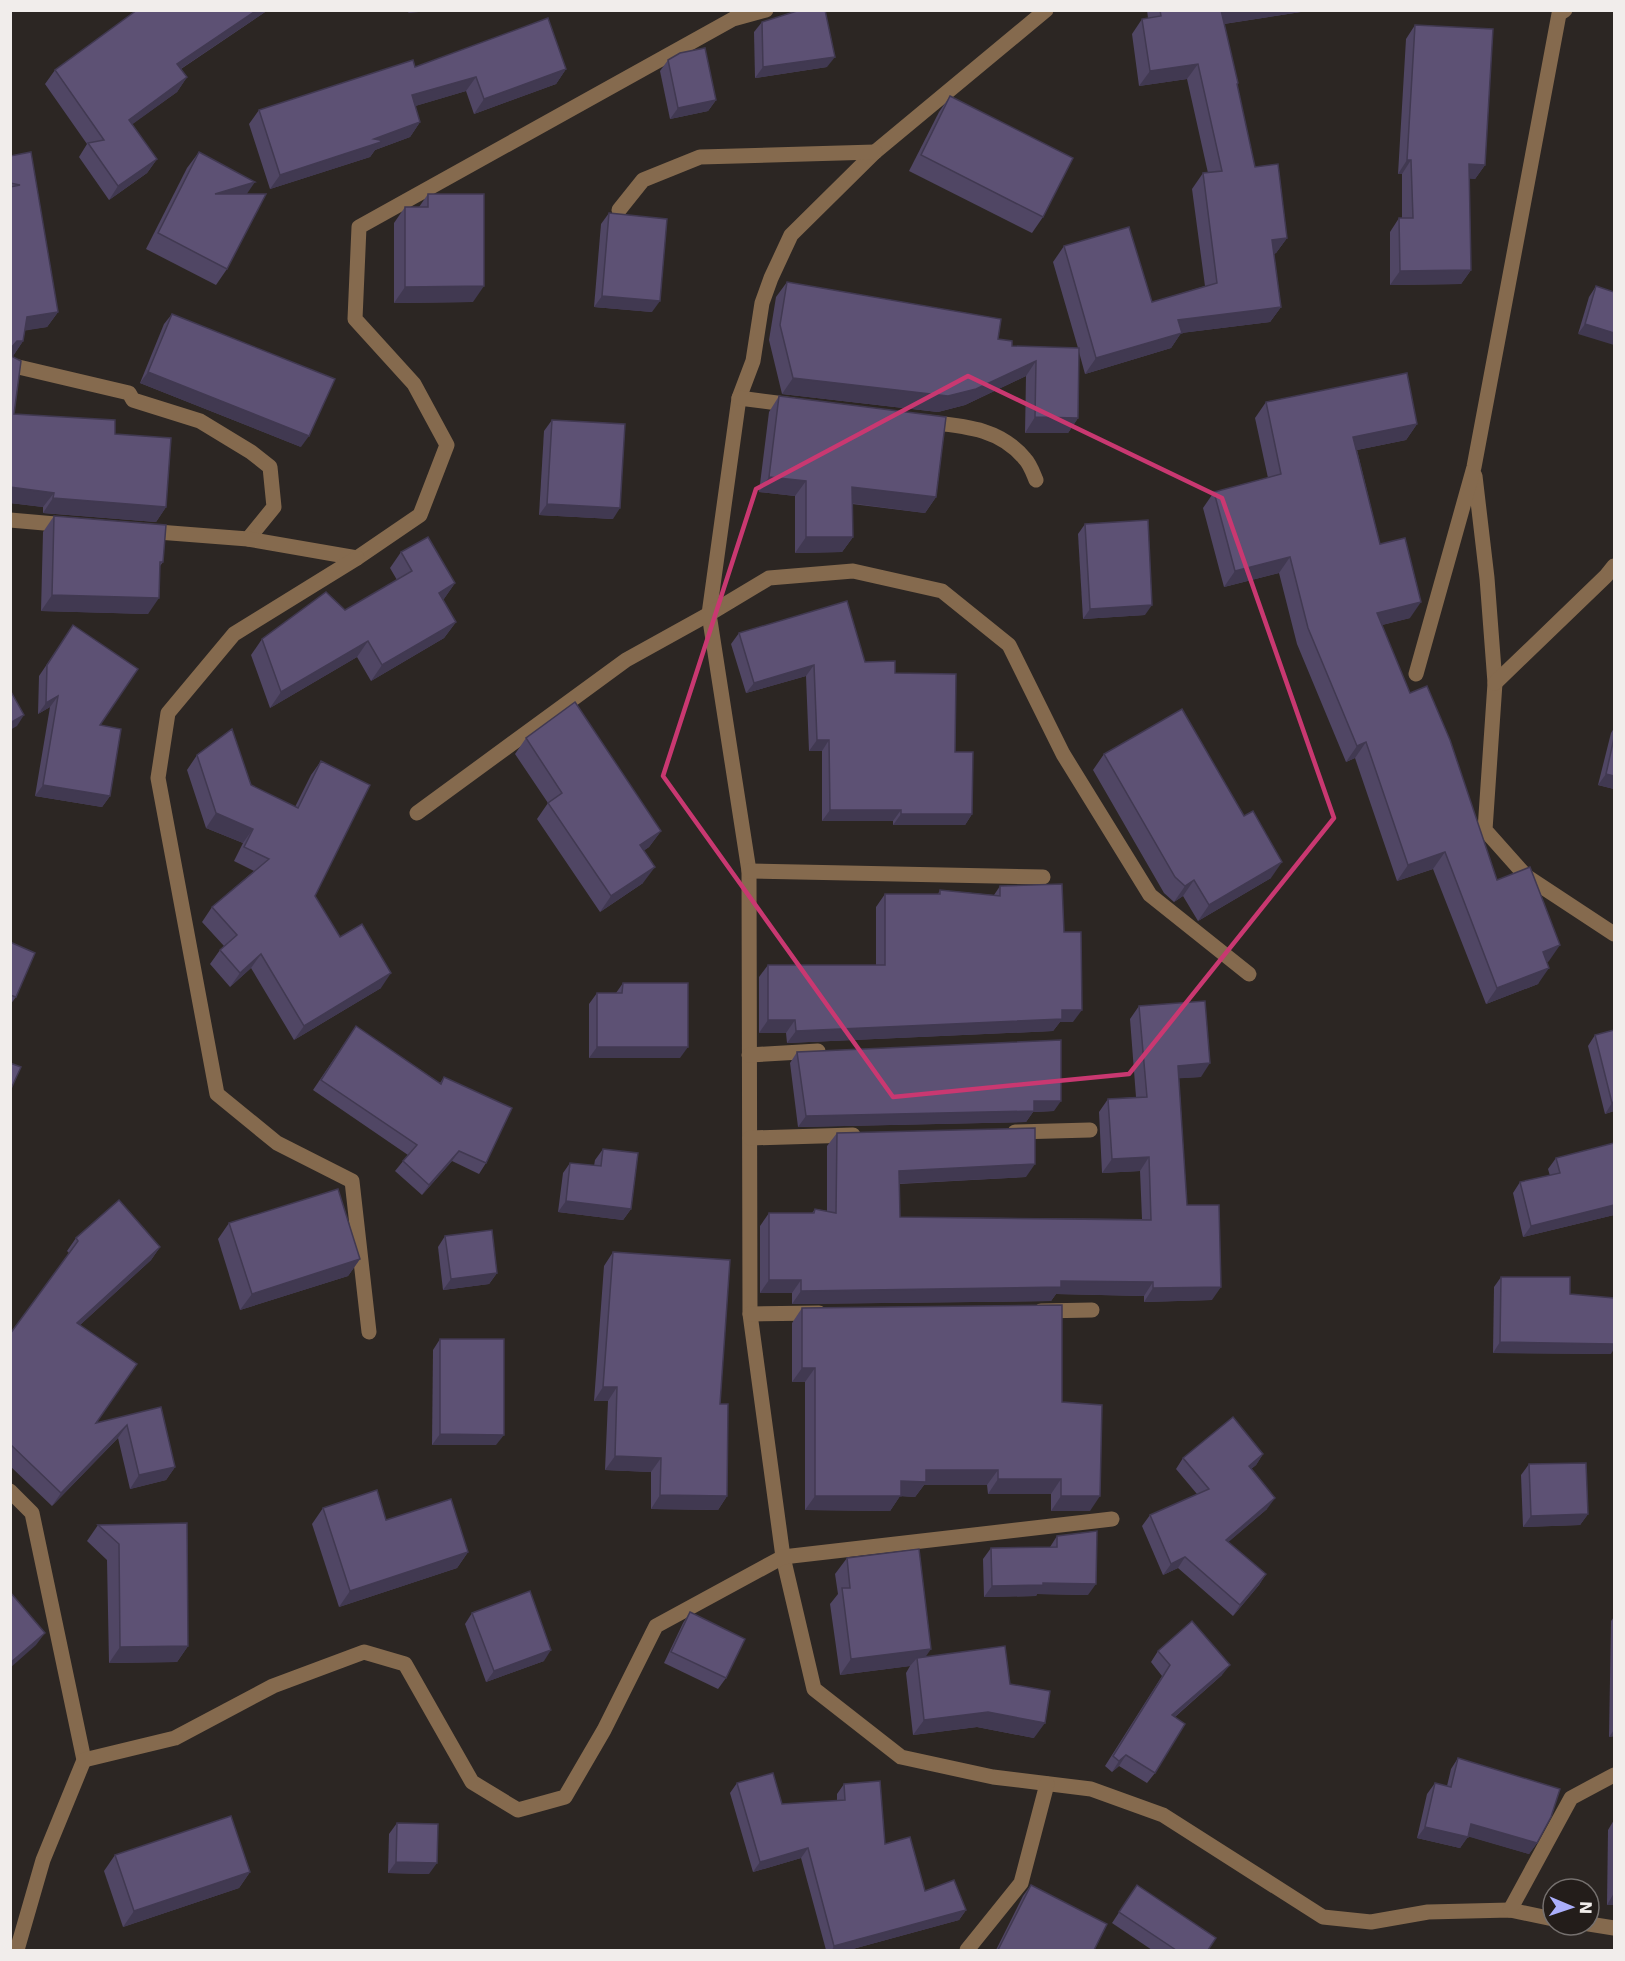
<svg xmlns="http://www.w3.org/2000/svg" width="1625" height="1961" viewBox="0 0 1625 1961" font-family="'DejaVu Sans',sans-serif">
<style>
.lines{fill:none;stroke-linecap:round;stroke-linejoin:round}
.street{stroke:#856a4e;stroke-width:15}
.wall{fill:#504664}
.shaded-wall{fill:#413951}
.building{fill:#5d5174;stroke:#413951;stroke-width:1.5}
.marked{fill:none;stroke:#c93871;stroke-width:4.5;stroke-linejoin:round}
</style>
<rect width="100%" height="100%" fill="#2c2623"/>
<g class="lines">
<!-- street -->
<g class="street">
<path d="M1046,10L875,152L791,235L771,278L762,303L753,361L739,398L709,614L749,871L750,1314L783,1557L814,1689L901,1757L993,1777L1091,1789L1163,1815L1323,1917L1371,1922L1428,1912L1510,1910L1553,1919"/>
<path d="M619,210L643,180L700,157L875,152"/>
<path d="M10,365L129,393L133,400L200,421L251,452L270,467L274,507L248,539"/>
<path d="M739,398L793,405"/>
<path d="M927,422C964,426 1000,428 1025,459C1030,464 1033,473 1036,480"/>
<path d="M1475,476L1487,578L1495,683L1485,830L1526,876L1614,934"/>
<path d="M10,520L67,525"/>
<path d="M145,531L248,539L357,558L420,515L447,445L414,384L355,319L359,227L733,19L766,10"/>
<path d="M357,558L234,634L168,713L158,778L217,1094L277,1143L352,1181L369,1332"/>
<path d="M1416,674L1474,467L1559,14L1565,10"/>
<path d="M1495,683L1606,576L1614,566"/>
<path d="M417,813L626,660L709,614L769,578L853,571L942,591L1009,645L1063,754L1150,895L1249,974"/>
<path d="M749,871L1043,877"/>
<path d="M749,1055L818,1051"/>
<path d="M1015,1132L1090,1130"/>
<path d="M750,1138L853,1135"/>
<path d="M1041,1311L1092,1310"/>
<path d="M750,1314L819,1313"/>
<path d="M10,1491L32,1513L84,1760L43,1860L17,1950"/>
<path d="M84,1760L175,1738L273,1686L364,1652L405,1664L472,1782L518,1810L565,1797L604,1730L656,1626L783,1557L1112,1519"/>
<path d="M1510,1910L1571,1798L1614,1775"/>
<path d="M1589,1924L1614,1928"/>
<path d="M967,1950L1021,1883L1047,1784"/>
</g>
</g>
<!-- wall -->
<g class="wall">
<path d="M137,10H268L181,69L187,77L177,92L132,124L157,159L147,173L109,200L79,157L87,144L45,84L55,70Z"/>
<path d="M1147,10H1314L1224,24L1238,83L1237,85L1255,167L1287,238L1276,253L1274,254L1281,307L1270,322L1181,333L1171,348L1085,374L1079,352L1078,418L1068,433H1025L1026,376L965,405L938,412L782,394L769,340L776,297L787,282L998,339L1012,346L1078,348L1053,262L1064,246L1152,302L1205,286L1192,189L1203,173H1208L1187,79L1139,86L1132,34L1142,19L1148,18Z"/>
<path d="M762,22L827,67L755,78L754,32Z"/>
<path d="M1415,25L1485,165L1475,179L1469,178L1471,270L1461,284L1390,285V232L1399,218H1402V174H1398L1406,39Z"/>
<path d="M668,60L716,100L708,111L670,119L660,71Z"/>
<path d="M415,67L566,69L556,84L474,114L466,91L415,106L420,122L410,137L375,150L370,157L270,189L249,124L259,110Z"/>
<path d="M950,96L1043,217L1032,233L909,171L939,112Z"/>
<path d="M199,152L246,194L227,269L216,285L146,249L187,168Z"/>
<path d="M10,156L58,312L47,327L25,330L23,341L13,356L14,414L115,434L166,507L156,522L43,513V507L10,503Z"/>
<path d="M428,194L473,302L394,303V223L405,207H419Z"/>
<path d="M609,213L652,312L594,307L601,224Z"/>
<path d="M1596,286L1614,292L1578,334L1589,297Z"/>
<path d="M172,314L301,447L140,383L164,324Z"/>
<path d="M779,396L936,497L925,513L852,504L853,537L842,552L795,553V496L759,492L769,412Z"/>
<path d="M1266,402L1417,424L1406,440L1357,450L1380,544L1410,618L1382,625L1410,693L1497,880L1549,961L1547,962L1538,984L1486,1004L1433,869L1397,881L1355,758L1346,762L1297,644L1279,573L1224,587L1203,508L1214,492L1268,478L1255,418Z"/>
<path d="M552,420L613,519L539,515L544,431Z"/>
<path d="M54,516L163,562L160,566L148,614L41,611L43,532Z"/>
<path d="M1085,524L1145,615L1083,619L1078,534Z"/>
<path d="M401,552L455,583L443,600L456,622L444,638L371,681L357,657L270,708L251,655L262,639L345,610L397,580L390,568Z"/>
<path d="M739,633L865,662L895,673L955,752L972,814L965,825H893V821H822V751H809L806,676L746,693L731,644Z"/>
<path d="M66,636L100,725L110,796L102,807L35,796L50,707L38,714L39,676Z"/>
<path d="M1614,728V789L1598,785L1611,733Z"/>
<path d="M526,738L661,831L649,847L643,851V883L600,912L537,819L548,803L515,754Z"/>
<path d="M1104,754L1271,878L1198,921L1183,896L1174,902L1164,893L1093,770Z"/>
<path d="M197,755L251,785L295,807L311,775L321,761L315,896L340,937L381,988L294,1040L251,968L230,987L210,964L220,950L224,946L202,922L212,907L254,871L234,861L243,843L206,828L187,770Z"/>
<path d="M1000,886L1064,932L1073,1022H1060L1053,1031L787,1043L786,1033H759V977L768,965H876V907L885,894H938L940,890L994,895Z"/>
<path d="M10,942L16,997L10,1005Z"/>
<path d="M623,983L680,1058H589V1004L597,993H616Z"/>
<path d="M1139,1006L1201,1077L1179,1078L1187,1205L1212,1300L1144,1302V1296L1056,1294L1051,1301L792,1304V1293H760V1226L769,1213H812L815,1209L827,1211V1146L837,1133L1026,1177L899,1184L900,1217L1142,1219L1140,1171L1102,1173L1099,1112L1108,1099L1136,1097L1130,1019Z"/>
<path d="M356,1026L440,1083L444,1077L486,1163L479,1174L452,1161L422,1195L395,1171L408,1155L313,1090Z"/>
<path d="M1614,1030V1111L1605,1114L1588,1046L1595,1035Z"/>
<path d="M797,1052L1054,1111L1033,1112L1026,1122L798,1127L790,1063Z"/>
<path d="M1614,1143V1215L1523,1237L1513,1193L1520,1182L1550,1176L1548,1169L1556,1158Z"/>
<path d="M603,1149L631,1209L623,1220L558,1212L563,1173L570,1163L594,1166L595,1160Z"/>
<path d="M229,1223L360,1259L348,1276L240,1310L218,1239Z"/>
<path d="M445,1236L497,1273L489,1284L443,1290L438,1247Z"/>
<path d="M76,1238L160,1247L151,1260L80,1325L96,1423L161,1407L175,1467L166,1480L130,1489L118,1438L52,1506L10,1466V1334L69,1253L67,1251Z"/>
<path d="M613,1252L720,1404L727,1496L718,1510L651,1509V1472L605,1470L608,1401H594L604,1266Z"/>
<path d="M1501,1277L1570,1294L1611,1354L1493,1353L1494,1287Z"/>
<path d="M802,1308L1062,1402L1090,1511H1051V1494H988L987,1485H924L915,1497L900,1496L890,1511L805,1510V1382H792V1323Z"/>
<path d="M440,1339L496,1445H432L433,1350Z"/>
<path d="M1263,1454L1256,1465L1251,1469L1267,1509L1228,1542L1266,1574L1259,1585L1233,1616L1178,1568L1163,1575L1142,1526L1150,1515L1197,1494L1176,1469L1183,1458Z"/>
<path d="M1529,1464L1588,1514L1580,1525L1523,1527L1521,1475Z"/>
<path d="M323,1508L386,1520L468,1552L457,1568L339,1607L312,1524Z"/>
<path d="M187,1523L188,1646L177,1662L109,1663L107,1560L87,1541L98,1525Z"/>
<path d="M1057,1536L1088,1595L1037,1594L1036,1596L984,1597L983,1559L991,1548L1050,1547Z"/>
<path d="M847,1558L926,1656L1010,1684L1034,1738L977,1727L913,1735L906,1673L910,1666L840,1675L830,1604L838,1594L835,1574Z"/>
<path d="M690,1612L726,1678L718,1689L664,1663L683,1623Z"/>
<path d="M472,1613L544,1661L486,1682L465,1624Z"/>
<path d="M1614,1617V1736L1609,1737L1611,1621Z"/>
<path d="M1158,1651L1222,1675L1175,1717L1155,1773L1147,1783L1119,1766L1112,1772L1105,1766L1162,1676L1151,1662Z"/>
<path d="M1458,1758L1537,1843L1529,1854L1468,1836L1460,1848L1417,1838L1427,1794L1435,1783L1447,1786L1451,1769Z"/>
<path d="M737,1783L782,1804L837,1801V1794L844,1784L885,1844L925,1891L966,1910L959,1920L849,1950H826L801,1858L753,1872L730,1793Z"/>
<path d="M1614,1820V1905H1607L1608,1830Z"/>
<path d="M397,1823L429,1874L388,1873L389,1834Z"/>
<path d="M115,1855L250,1872L239,1888L123,1927L104,1871Z"/>
<path d="M1031,1885L1094,1950H996L1023,1896Z"/>
<path d="M1137,1885L1208,1950H1152L1112,1923Z"/>
</g>
<!-- shaded-wall -->
<g class="shaded-wall">
<path d="M257,10H268L167,78L177,64Z"/>
<path d="M410,10H441L408,13Z"/>
<path d="M1220,10H1314L1210,26Z"/>
<path d="M835,57L827,67L755,78L763,67Z"/>
<path d="M1198,64L1187,79L1139,86L1150,71Z"/>
<path d="M566,69L556,84L474,114L484,99Z"/>
<path d="M187,77L177,92L119,134L129,120Z"/>
<path d="M476,77L466,91L402,110L412,95Z"/>
<path d="M716,100L708,111L670,119L678,108Z"/>
<path d="M420,122L410,137L375,150L370,157L270,189L280,175Z"/>
<path d="M157,159L147,173L109,200L118,186Z"/>
<path d="M1407,160H1411L1402,174H1398Z"/>
<path d="M1469,164L1485,165L1475,179L1459,178Z"/>
<path d="M255,182L244,198L215,194Z"/>
<path d="M1287,238L1276,253L1262,255L1272,240Z"/>
<path d="M1471,270L1461,284L1390,285L1400,271Z"/>
<path d="M484,286L473,302L394,303L405,287Z"/>
<path d="M602,296L660,301L652,312L594,307Z"/>
<path d="M1281,307L1270,322L1181,333L1171,348L1085,374L1096,358L1178,320Z"/>
<path d="M58,312L47,327L17,332L27,317Z"/>
<path d="M1585,324L1614,333V345L1578,334Z"/>
<path d="M17,341H23L13,356H10V348Z"/>
<path d="M1036,361L1026,376L965,405L938,412L782,394L793,378Z"/>
<path d="M148,372L309,436L301,447L140,383Z"/>
<path d="M1035,417L1078,418L1068,433H1025Z"/>
<path d="M1417,424L1406,440L1342,453L1353,437Z"/>
<path d="M769,477L806,481L795,496L759,492Z"/>
<path d="M10,487L54,493L43,507L10,503Z"/>
<path d="M852,487L936,497L925,513L842,502Z"/>
<path d="M53,498L166,507L156,522L43,513Z"/>
<path d="M547,504L620,508L613,519L539,515Z"/>
<path d="M806,537H853L842,552L795,553Z"/>
<path d="M1290,557L1279,573L1224,587L1235,571Z"/>
<path d="M455,583L444,599L428,609L439,593Z"/>
<path d="M52,595L159,598L148,614L41,611Z"/>
<path d="M1421,602L1410,618L1366,629L1377,613Z"/>
<path d="M1152,605L1145,615L1083,619L1090,609Z"/>
<path d="M456,622L444,638L371,681L382,665Z"/>
<path d="M368,641L357,657L270,708L281,692Z"/>
<path d="M814,665L806,676L746,693L754,683Z"/>
<path d="M58,696L50,707L38,714L46,703Z"/>
<path d="M24,715L17,726L10,730V723Z"/>
<path d="M817,740H829L822,751H809Z"/>
<path d="M1366,742L1355,758L1346,762L1357,746Z"/>
<path d="M1606,774L1614,776V789L1598,785Z"/>
<path d="M43,785L110,796L102,807L35,796Z"/>
<path d="M830,810H901L893,821H822Z"/>
<path d="M216,813L253,829L243,843L206,828Z"/>
<path d="M901,814H972L965,825H893Z"/>
<path d="M661,831L649,847L628,861L640,845Z"/>
<path d="M1445,852L1433,869L1397,881L1408,865Z"/>
<path d="M1282,862L1271,878L1198,921L1209,905Z"/>
<path d="M655,867L643,883L600,912L611,896Z"/>
<path d="M1194,880L1183,896L1174,902L1185,886Z"/>
<path d="M1560,945L1549,961L1532,968L1543,952Z"/>
<path d="M261,954L251,968L230,987L240,973Z"/>
<path d="M1549,968L1538,984L1486,1004L1497,988Z"/>
<path d="M391,973L381,988L294,1040L304,1026Z"/>
<path d="M1062,1010H1082L1073,1022H1060L1053,1031L787,1043L796,1031Z"/>
<path d="M768,1020H795L786,1033H759Z"/>
<path d="M597,1047H688L680,1058H589Z"/>
<path d="M1210,1063L1201,1077L1169,1079L1178,1066Z"/>
<path d="M1034,1101H1061L1054,1111L1033,1112L1026,1122L798,1127L806,1116Z"/>
<path d="M1614,1102V1111L1605,1114L1612,1103Z"/>
<path d="M459,1151L452,1161L422,1195L429,1185Z"/>
<path d="M1149,1157L1140,1171L1102,1173L1112,1159Z"/>
<path d="M1035,1164L1026,1177L890,1184L899,1171Z"/>
<path d="M566,1201L631,1209L623,1220L558,1212Z"/>
<path d="M1614,1205V1215L1523,1237L1531,1226Z"/>
<path d="M160,1247L151,1260L68,1336L77,1323Z"/>
<path d="M360,1259L348,1276L240,1310L252,1294Z"/>
<path d="M497,1273L489,1284L443,1290L451,1279Z"/>
<path d="M769,1280H801L792,1293H760Z"/>
<path d="M1061,1281L1153,1282L1144,1296L1056,1294L1051,1301L792,1304L801,1291Z"/>
<path d="M1221,1287L1212,1300L1144,1302L1153,1288Z"/>
<path d="M1500,1342L1614,1344V1349L1611,1354L1493,1353Z"/>
<path d="M802,1368H815L805,1382H792Z"/>
<path d="M603,1387H617L608,1401H594Z"/>
<path d="M127,1425L118,1438L52,1506L61,1493Z"/>
<path d="M440,1434L504,1435L496,1445H432Z"/>
<path d="M1263,1454L1256,1465L1241,1477L1249,1466Z"/>
<path d="M615,1456L661,1458L651,1472L605,1470Z"/>
<path d="M175,1467L166,1480L130,1489L139,1475Z"/>
<path d="M926,1470H998L987,1485H924L915,1497L900,1496L890,1511L805,1510L815,1496L901,1481Z"/>
<path d="M998,1479H1061L1051,1494H988Z"/>
<path d="M660,1495L727,1496L718,1510L651,1509Z"/>
<path d="M1061,1496H1100L1090,1511H1051Z"/>
<path d="M1275,1498L1267,1509L1218,1551L1226,1540Z"/>
<path d="M1588,1514L1580,1525L1523,1527L1531,1516Z"/>
<path d="M468,1552L457,1568L339,1607L350,1591Z"/>
<path d="M1185,1557L1178,1568L1163,1575L1171,1564Z"/>
<path d="M1266,1574L1259,1585L1233,1616L1240,1605Z"/>
<path d="M1043,1583L1096,1584L1088,1595L1037,1594L1036,1596L984,1597L992,1586Z"/>
<path d="M45,1633L36,1645L10,1668V1663Z"/>
<path d="M188,1646L177,1662L109,1663L120,1647Z"/>
<path d="M931,1649L920,1665L917,1658L910,1666L840,1675L851,1659Z"/>
<path d="M551,1650L544,1661L486,1682L494,1671Z"/>
<path d="M1230,1665L1222,1675L1164,1726L1172,1715Z"/>
<path d="M988,1712L1045,1723L1034,1738L977,1727L913,1735L924,1720Z"/>
<path d="M1614,1730V1736L1609,1737Z"/>
<path d="M1126,1755L1119,1766L1112,1772L1119,1761Z"/>
<path d="M1471,1824L1537,1843L1529,1854L1463,1835Z"/>
<path d="M1425,1827L1468,1837L1460,1848L1417,1838Z"/>
<path d="M808,1848L801,1858L753,1872L760,1862Z"/>
<path d="M396,1862L437,1863L429,1874L388,1873Z"/>
<path d="M250,1872L239,1888L123,1927L134,1911Z"/>
<path d="M1614,1893V1905H1607Z"/>
<path d="M966,1910L959,1920L849,1950H832L834,1946Z"/>
</g>
<!-- building -->
<g class="building">
<path d="M137,10H257L177,64L187,77L129,120L157,159L118,186L88,143L104,140L55,70Z"/>
<path d="M800,10H825L835,57L763,67L762,22Z"/>
<path d="M1160,10H1221L1238,83L1237,84L1255,167L1278,164L1287,238L1272,240L1281,307L1178,320L1182,333L1096,358L1064,246L1129,227L1152,302L1217,283L1203,173L1222,171L1198,64L1150,71L1142,19L1161,16Z"/>
<path d="M548,18L566,69L484,99L476,77L412,95L420,122L374,139L380,140L381,142L280,175L259,110L413,60L415,67Z"/>
<path d="M1415,25L1493,29L1485,165L1469,164L1471,270L1400,271L1399,218H1413L1411,160H1407Z"/>
<path d="M705,48L716,100L678,108L668,60L680,53Z"/>
<path d="M950,96L1073,158L1043,217L921,155Z"/>
<path d="M31,152L58,312L27,317L23,341H17L11,348L13,357L21,361L14,414L115,420V434L171,438L166,507L53,498L54,493L10,487V187L20,185L10,183V156Z"/>
<path d="M199,152L255,182L215,194H266L227,269L158,233Z"/>
<path d="M428,194H484V286L405,287V207H428Z"/>
<path d="M609,213L667,219L660,301L602,296Z"/>
<path d="M787,282L1001,319L998,339L1012,341V346L1079,348L1078,418L1035,417L1036,361L976,389L948,396L793,378L780,325Z"/>
<path d="M1596,286L1614,292V333L1585,324Z"/>
<path d="M172,314L335,379L309,436L148,372Z"/>
<path d="M1407,373L1417,424L1353,437L1380,544L1405,538L1421,602L1377,613L1410,693L1427,686L1450,740L1497,880L1530,867L1560,945L1543,952L1549,968L1497,988L1445,852L1408,865L1366,742L1357,746L1308,628L1290,557L1235,571L1214,492L1281,474L1266,402Z"/>
<path d="M779,396L946,417L936,497L852,487L853,537H806V481L769,477Z"/>
<path d="M552,420L625,424L620,508L547,504Z"/>
<path d="M54,516L166,525L163,562H160L159,598L52,595Z"/>
<path d="M1148,520L1152,605L1090,609L1085,524Z"/>
<path d="M428,537L455,583L439,593L456,622L382,665L368,641L281,692L262,639L326,592L345,610L412,571L401,552Z"/>
<path d="M847,601L865,662L895,661V673L956,674L955,752H973L972,814H901V810H830L829,740H817L814,665L754,683L739,633Z"/>
<path d="M73,625L138,669L100,725L121,729L110,796L43,785L58,696L46,703L47,665Z"/>
<path d="M10,690L24,715L10,723Z"/>
<path d="M575,702L661,831L640,845L655,867L611,896L548,803L562,793L526,738Z"/>
<path d="M1182,709L1244,816L1253,811L1282,862L1209,905L1194,880L1185,886L1175,877L1104,754Z"/>
<path d="M232,729L251,785L298,808L321,761L370,785L315,896L340,937L362,924L391,973L304,1026L261,954L240,973L220,950L237,935L212,907L269,859L244,847L253,829L216,813L197,755Z"/>
<path d="M1614,738V776L1606,774Z"/>
<path d="M1062,884L1064,932H1081L1082,1010H1062V1019L796,1031L795,1020H768V965H885V894H940V890L1000,896V886Z"/>
<path d="M10,942L35,953L16,997L10,995Z"/>
<path d="M623,983H688V1047H597V993H622Z"/>
<path d="M1205,1001L1210,1063L1178,1066L1187,1205H1219L1221,1287L1153,1288V1282L1061,1281V1287L801,1291V1280H769V1213H814L815,1209L836,1213L837,1133L1035,1128V1164L899,1171L900,1217L1151,1220L1149,1157L1112,1159L1108,1099L1147,1097L1139,1006Z"/>
<path d="M356,1026L441,1084L444,1077L512,1108L486,1163L459,1151L429,1185L403,1161L417,1145L321,1080Z"/>
<path d="M1614,1030V1102L1612,1103L1595,1035Z"/>
<path d="M1061,1040V1101H1034V1111L806,1116L797,1052Z"/>
<path d="M10,1063L21,1067L10,1091Z"/>
<path d="M1614,1143V1205L1531,1226L1520,1182L1560,1173L1556,1158Z"/>
<path d="M603,1149L638,1153L631,1209L566,1201L570,1163L601,1166Z"/>
<path d="M338,1189L360,1259L252,1294L229,1223Z"/>
<path d="M119,1200L160,1247L77,1323L137,1364L96,1423L161,1407L175,1467L139,1475L127,1425L61,1493L10,1444V1334L78,1241L76,1238Z"/>
<path d="M492,1230L497,1273L451,1279L445,1236Z"/>
<path d="M613,1252L730,1260L720,1404H728L727,1496L660,1495L661,1458L615,1456L617,1387H603Z"/>
<path d="M1501,1277H1570V1294L1614,1298V1344L1500,1342Z"/>
<path d="M1062,1305V1402L1102,1405L1100,1496H1061V1479H998V1470H926V1482L901,1481V1496H815V1368H802V1308Z"/>
<path d="M440,1339H504V1435L440,1434Z"/>
<path d="M1233,1417L1263,1454L1249,1466L1275,1498L1226,1540L1266,1574L1240,1605L1185,1557L1171,1564L1150,1515L1209,1489L1183,1458Z"/>
<path d="M1586,1463L1588,1514L1531,1516L1529,1464Z"/>
<path d="M377,1490L386,1520L451,1499L468,1552L350,1591L323,1508Z"/>
<path d="M187,1523L188,1646L120,1647L119,1544L98,1525Z"/>
<path d="M1097,1531L1096,1584L1043,1583V1585L992,1586L991,1548L1057,1547V1536Z"/>
<path d="M919,1549L931,1649L851,1659L842,1588H850L847,1558Z"/>
<path d="M530,1591L551,1650L494,1671L472,1613Z"/>
<path d="M10,1592L45,1633L10,1663Z"/>
<path d="M690,1612L745,1639L726,1678L671,1652Z"/>
<path d="M1192,1621L1230,1665L1172,1715L1185,1724L1155,1773L1126,1755L1119,1761L1113,1756L1170,1665L1158,1651Z"/>
<path d="M1005,1646L1010,1684L1050,1691L1045,1723L988,1712L924,1720L917,1658Z"/>
<path d="M1458,1758L1560,1789L1551,1817L1537,1843L1471,1824L1468,1837L1425,1827L1435,1783L1451,1787Z"/>
<path d="M773,1773L782,1804L845,1800L844,1784L880,1781L885,1844L910,1837L925,1891L954,1880L966,1910L834,1946L808,1848L760,1862L737,1783Z"/>
<path d="M231,1816L250,1872L134,1911L115,1855Z"/>
<path d="M397,1823L438,1824L437,1863L396,1862Z"/>
<path d="M1031,1885L1107,1924L1094,1950H998Z"/>
<path d="M1137,1885L1216,1938L1208,1950H1176L1119,1912Z"/>
</g>
<!-- marked area -->
<path class="marked" d="M968,376L1222,498L1334,818L1129,1074L893,1097L663,776L756,489Z"/>
<!-- border -->
<rect width="1625" height="1961" fill="none" stroke="#f1edeb" stroke-width="24"/>
<!-- north arrow -->
<g transform="translate(1571 1907) rotate(92)"><circle r="28" fill="#231d1a" stroke="#75706e" stroke-width="1.5"/>
<path d="M0-4.5L10 22L0 15L-10 22Z" fill="#abaffb"/>
<text y="-9" font-size="16" font-weight="bold" text-anchor="middle" fill="#f1edeb">N</text>
</g>
</svg>
